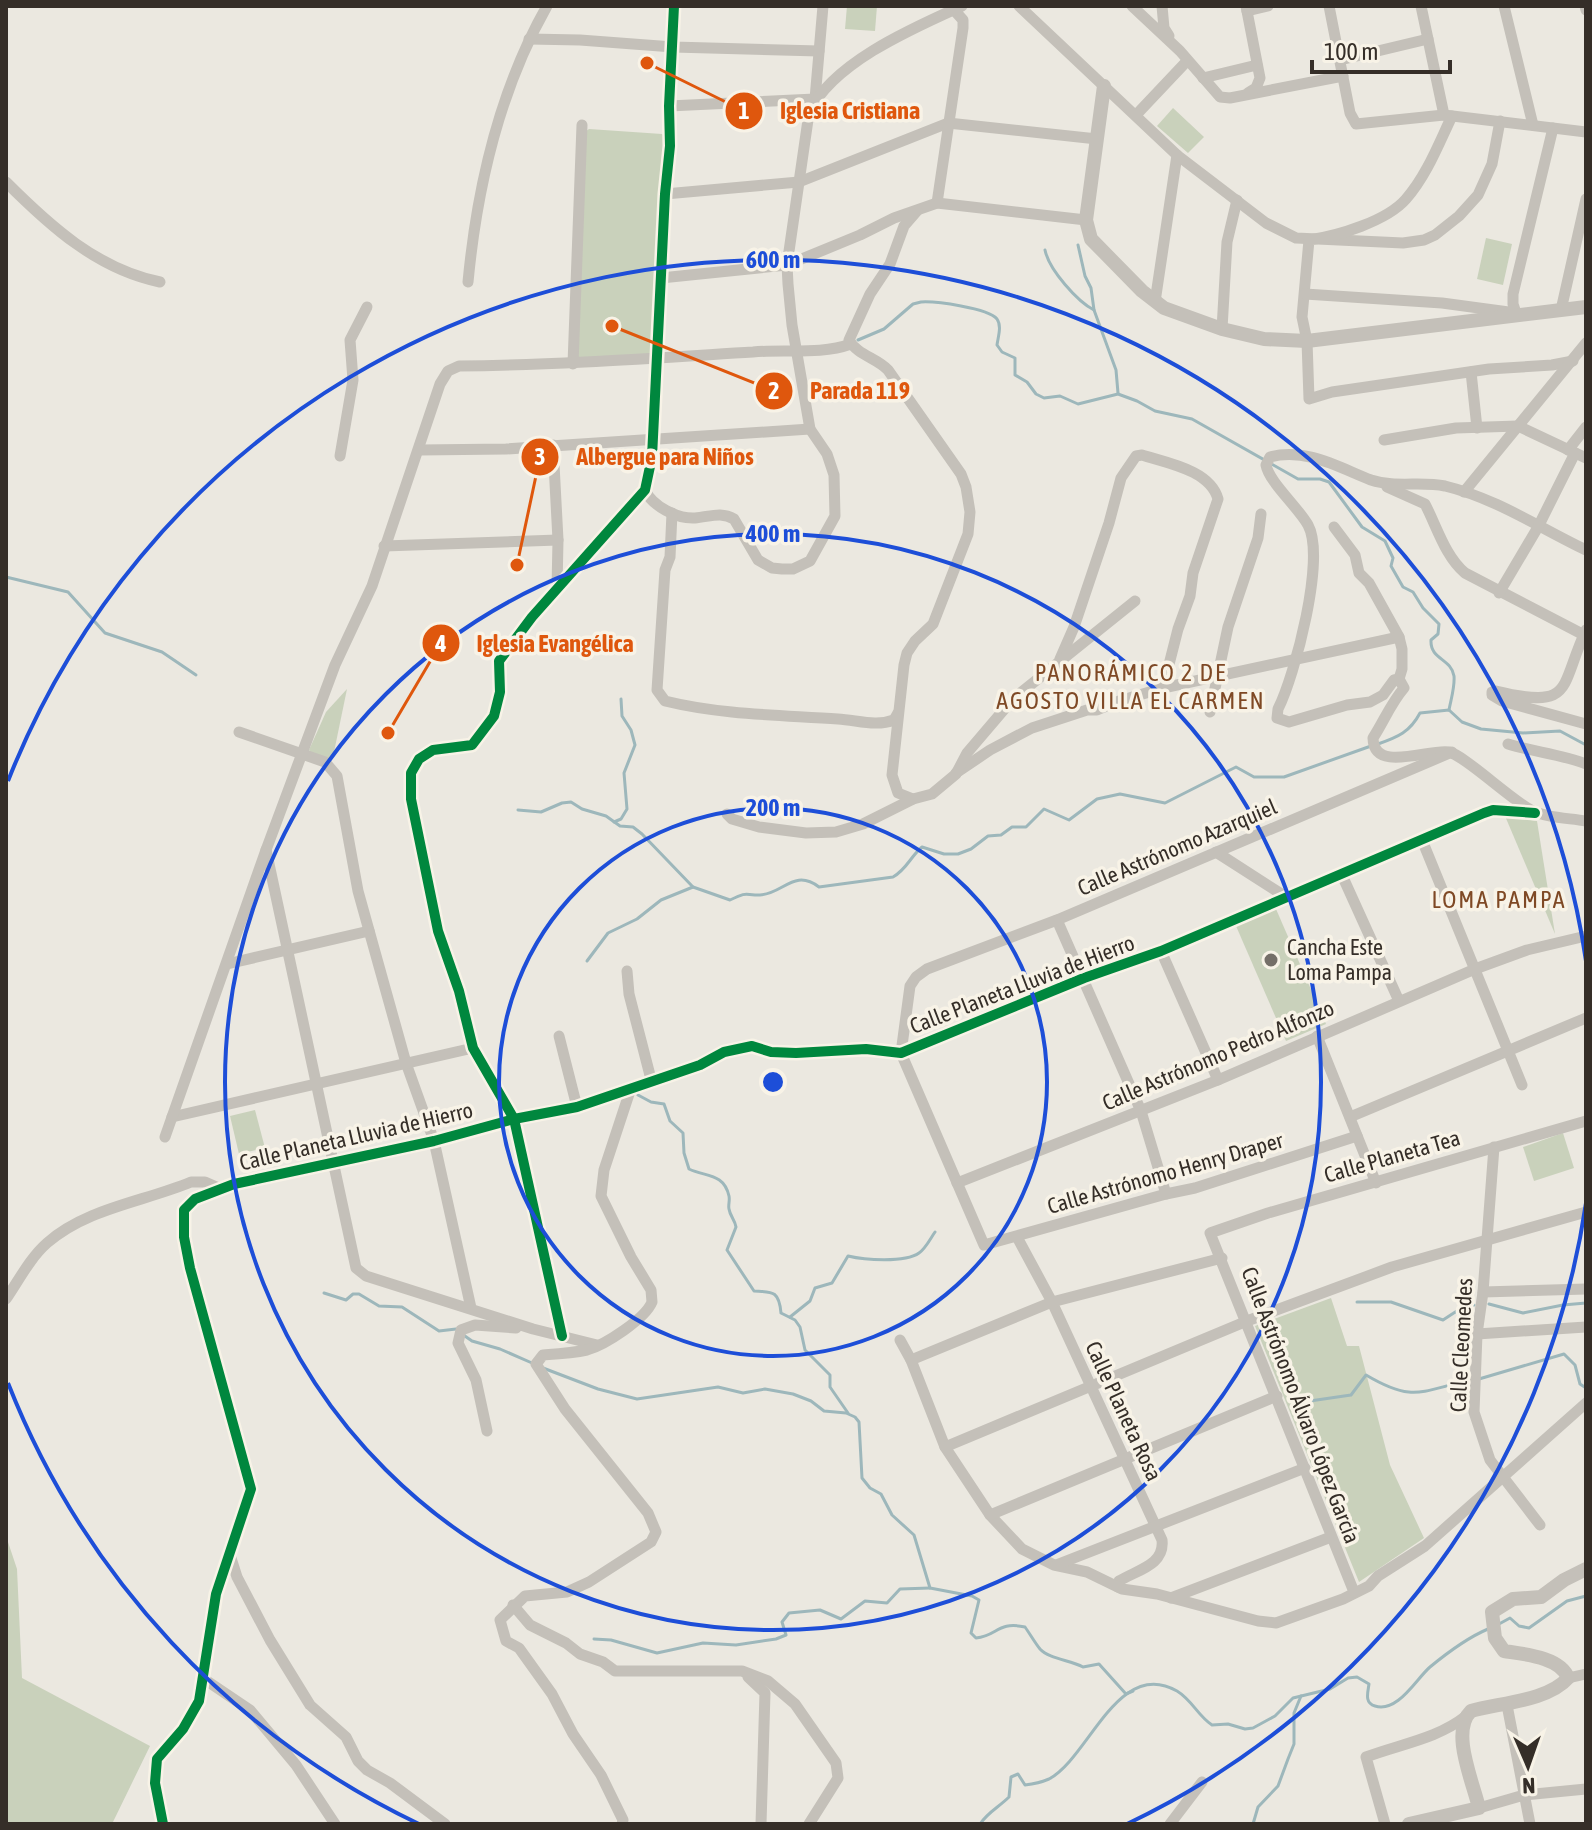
<svg xmlns="http://www.w3.org/2000/svg" width="1592" height="1830" viewBox="0 0 1592 1830" font-family="'Asap Condensed',sans-serif">
<style>
.green{fill:#c9d1bb}
.lines{fill:none;stroke-linecap:round;stroke-linejoin:round}
.stream{stroke:#9db7bb;stroke-width:3}
.minor{stroke:#c4c0b9;stroke-width:11}
.tertiary{stroke:#c4c0b9;stroke-width:14}
.cycleway-casing{stroke:#f8f3e7;stroke-width:15}
.cycleway{stroke:#00873e;stroke-width:10}
.ring{fill:none;stroke:#1d4ed8;stroke-width:4}
.poi-dot{fill:#756f68;stroke:#f8f3e7;stroke-width:3}
.labels{text-anchor:middle;dominant-baseline:central;stroke-width:7;stroke-linejoin:round;paint-order:stroke}
.street-label{font-size:22px;fill:#352e28;stroke:#f8f3e7}
.poi-label{font-size:22px;fill:#352e28;stroke:#f8f3e7;text-anchor:start}
.neighbourhood-label{font-size:24px;letter-spacing:2px;fill:#7f4925;stroke:#f8f3e7}
.centre{fill:#1d4ed8;stroke:#f8f3e7;stroke-width:4}
.ring-label{font-size:24px;text-anchor:middle;font-weight:bold;fill:#1d4ed8;stroke:#f8f3e7;stroke-width:7;stroke-linejoin:round;paint-order:stroke}
.leader{fill:none;stroke:#df570d;stroke-width:3}
.callout-dot{fill:#df570d;stroke:#f8f3e7;stroke-width:3}
.mark-label{font-size:24px;text-anchor:middle;font-weight:bold;fill:#fff}
.callout-label{font-size:24px;text-anchor:middle;font-weight:bold;fill:#df570d;stroke:#f8f3e7;stroke-width:7;stroke-linejoin:round;paint-order:stroke}
</style>
<rect width="100%" height="100%" fill="#ebe8e0"/>
<!-- green -->
<g class="green">
<path d="M847,6H877L875,31L845,29Z"/>
<path d="M1173,108L1204,137L1188,153L1157,126Z"/>
<path d="M589,129L662,134L665,136L652,352L650,355L577,358L585,132Z"/>
<path d="M1486,238L1512,244L1503,285L1477,279Z"/>
<path d="M347,689L334,752L331,759L317,762L309,750L326,712Z"/>
<path d="M1505,816L1537,821L1555,934Z"/>
<path d="M1276,909L1326,1024L1286,1041L1236,926Z"/>
<path d="M255,1110L265,1148L239,1154L230,1116Z"/>
<path d="M1563,1133L1574,1168L1534,1181L1523,1147Z"/>
<path d="M1331,1298L1347,1346H1359L1390,1465L1424,1538L1359,1582L1255,1326Z"/>
<path d="M6,1536L17,1569L22,1678L150,1746L112,1824H6Z"/>
</g>
<g class="lines">
<!-- stream -->
<g class="stream">
<path d="M1078,245L1085,276L1091,288L1094,310"/>
<path d="M1045,250C1049,270 1078,302 1094,310L1116,370L1118,393"/>
<path d="M858,340L884,329L913,304L921,302C935,301 988,308 997,319C1002,326 998,337 997,345L1002,352L1015,358V375L1027,382L1036,394L1044,398L1060,396L1078,404L1118,394L1137,401L1155,411L1192,419L1298,479H1320L1329,482L1362,527L1385,541L1393,558L1391,566L1403,587L1413,592L1423,608L1439,624L1438,634L1431,640C1430,660 1451,658 1454,676C1455,687 1451,699 1449,710"/>
<path d="M6,577L68,592L105,633L162,652L196,675"/>
<path d="M1378,744C1398,737 1410,732 1420,713L1449,710L1462,722L1481,729L1523,733L1560,731L1586,745"/>
<path d="M518,810L541,812L562,803L571,802L582,809L606,816L620,826L633,827L642,834L693,887L730,900C749,891 743,895 760,895C783,894 794,868 819,887L893,877C907,869 910,857 922,847L944,854H958L971,849L988,836L1001,835L1012,827H1026L1044,809L1069,820L1097,799L1120,794L1165,803L1236,767L1254,777H1284L1371,746"/>
<path d="M614,822L621,819L627,809L624,773L635,745L631,730L622,716L621,699"/>
<path d="M587,961L608,933L637,919L661,900L693,887"/>
<path d="M638,1095L651,1102L664,1104L670,1121L683,1133L684,1153L689,1169C706,1177 724,1173 729,1196C730,1201 728,1205 729,1209C730,1216 735,1220 736,1227L727,1250L754,1291C772,1292 779,1290 781,1313L795,1320L800,1327L805,1350L830,1375V1387L848,1413"/>
<path d="M324,1293L346,1300L353,1294H359L379,1306L402,1307L439,1331L456,1329"/>
<path d="M1357,1302H1391L1443,1320L1466,1305H1474"/>
<path d="M1489,1304L1523,1313L1563,1305L1586,1303"/>
<path d="M790,1317L810,1301L815,1288L832,1283L848,1256C864,1260 905,1263 919,1253C926,1248 930,1239 935,1232"/>
<path d="M1263,1327C1272,1356 1280,1382 1303,1402L1351,1395L1366,1375C1415,1404 1421,1390 1472,1380"/>
<path d="M462,1334L472,1341L500,1349L532,1363"/>
<path d="M543,1368L598,1389L637,1399L718,1387L743,1393L765,1389L793,1394L811,1401L824,1411L846,1413L855,1417L859,1422L862,1478L870,1488L881,1494L892,1515L914,1535L930,1588L972,1596L979,1600L971,1633L976,1638C998,1636 997,1621 1025,1627C1030,1634 1035,1643 1040,1649C1049,1659 1070,1660 1083,1667L1099,1664L1126,1694L1133,1691"/>
<path d="M1479,1379L1564,1354L1575,1365L1580,1384L1586,1388"/>
<path d="M1499,1624L1510,1618L1519,1626L1529,1628L1567,1601L1586,1596"/>
<path d="M594,1639L611,1640L657,1653L703,1643L736,1645L776,1639L786,1635L782,1622L789,1613L820,1610L841,1619L865,1601L887,1603L900,1589L930,1588"/>
<path d="M980,1824C988,1812 999,1807 1009,1797L1011,1777L1018,1774L1025,1785C1033,1784 1042,1782 1049,1779C1089,1758 1118,1657 1177,1691C1192,1700 1198,1716 1212,1725L1228,1724L1245,1729L1253,1728L1275,1716L1293,1698L1330,1689L1348,1678L1357,1677L1369,1684C1368,1692 1364,1703 1375,1706C1398,1713 1416,1679 1430,1667C1447,1653 1469,1637 1488,1629"/>
<path d="M1253,1824L1258,1807L1278,1786L1288,1759L1294,1744V1713L1301,1696"/>
</g>
<!-- minor -->
<g class="minor">
<path d="M1019,6L1177,155L1266,223L1296,238L1403,243L1424,240L1435,235L1459,216L1478,195L1492,164L1500,121"/>
<path d="M1132,6L1180,51L1220,97L1230,98L1343,76"/>
<path d="M1162,6L1164,28L1169,36"/>
<path d="M1246,6L1260,78L1256,88L1248,93"/>
<path d="M1329,6L1350,113L1356,124L1444,115L1586,132"/>
<path d="M1421,6L1444,115"/>
<path d="M1504,6L1533,125"/>
<path d="M1585,6L1586,10"/>
<path d="M1247,11L1268,6"/>
<path d="M529,39L580,40L673,47L819,51"/>
<path d="M1340,60L1428,39"/>
<path d="M1203,78L1257,65"/>
<path d="M669,106L815,99L823,6"/>
<path d="M1136,115L1187,61"/>
<path d="M1452,116C1439,143 1427,175 1406,199C1387,221 1338,236 1309,240L1302,317L1307,341L1309,399L1332,392L1380,385L1489,369L1552,365L1573,361"/>
<path d="M6,182C50,226 97,269 160,282"/>
<path d="M665,194L799,182L948,123L1097,139"/>
<path d="M937,203L963,28V20L954,10"/>
<path d="M661,278L787,265L860,235L894,218L937,203L1086,220"/>
<path d="M468,282C477,187 500,89 547,6"/>
<path d="M1305,294L1442,303L1516,313L1513,304V294L1553,128"/>
<path d="M1155,302L1177,155"/>
<path d="M1561,310L1586,199"/>
<path d="M1222,329L1227,242L1237,200"/>
<path d="M573,364L582,125"/>
<path d="M1471,372L1477,428"/>
<path d="M1384,440L1456,428L1518,426L1586,458"/>
<path d="M553,445L558,540L557,588"/>
<path d="M420,450L506,449L810,429"/>
<path d="M1568,450L1586,427"/>
<path d="M340,456L353,380L350,340L367,307"/>
<path d="M1387,487L1425,504C1437,527 1445,556 1465,573L1586,636"/>
<path d="M645,490C652,506 677,519 695,518C709,517 721,511 734,519L758,560L772,568L782,569H793L810,561L835,516L834,475L827,454L810,429L792,325L788,284L787,265L809,113C832,63 913,28 962,6"/>
<path d="M1464,492L1586,343"/>
<path d="M672,513L670,557L665,570L657,690L665,701C722,715 781,715 838,719C857,720 876,727 894,720L898,713"/>
<path d="M1334,527L1355,555L1359,573L1369,583L1399,637L1402,649V669L1399,679"/>
<path d="M384,546L558,540"/>
<path d="M1586,550C1540,528 1495,498 1445,486C1421,481 1395,488 1371,480C1340,468 1305,447 1270,457L1266,465C1269,482 1298,507 1308,525C1326,558 1295,675 1278,709L1277,718L1289,722L1347,705L1370,702L1383,695L1394,680L1399,679L1404,688C1391,703 1384,721 1373,738C1374,774 1430,748 1449,752C1464,755 1510,799 1531,810C1546,818 1569,818 1586,821"/>
<path d="M1499,593L1538,527L1575,453"/>
<path d="M1586,630C1559,688 1575,710 1496,691L1492,692V695L1502,701L1586,724"/>
<path d="M1060,659L1074,627L1109,523L1121,478L1136,456L1142,455C1167,463 1210,470 1218,499L1193,573L1190,596L1178,629L1163,688"/>
<path d="M1210,712L1228,627L1258,538L1261,514"/>
<path d="M239,732L325,762L337,776L358,891L406,1063L434,1141L471,1308"/>
<path d="M1508,744C1534,752 1561,754 1586,764"/>
<path d="M956,773L990,750L1032,728L1087,710H1097L1119,701L1163,688L1399,637"/>
<path d="M913,799L898,793L892,775L904,665L907,653L915,641L933,624L968,534L970,512L966,487L961,474L888,370C877,358 857,355 849,340L870,294L890,264L904,226L917,211"/>
<path d="M727,814L732,819L759,827L806,833L836,832L863,824L913,799L932,794L956,774L967,753L1013,699L1135,601"/>
<path d="M1422,840L1522,1085"/>
<path d="M266,850L356,1268L366,1276L533,1329L597,1345"/>
<path d="M1216,852L1286,897"/>
<path d="M1341,873L1399,1001"/>
<path d="M1057,920L1141,1111L1166,1194"/>
<path d="M1161,951L1218,1080"/>
<path d="M227,964L369,931"/>
<path d="M627,971L629,994L652,1083"/>
<path d="M559,1036L577,1107"/>
<path d="M1317,1036L1376,1183"/>
<path d="M172,1117L473,1048"/>
<path d="M1350,1117L1586,1018"/>
<path d="M1357,1136L1195,1188L1166,1194L984,1245L901,1053L910,986L916,977L927,969L1057,920L1452,752"/>
<path d="M165,1137L266,850L335,665L372,586L440,384L448,371L459,366C558,365 655,358 753,352C786,349 820,355 851,344"/>
<path d="M1494,1147L1483,1292L1477,1334L1474,1412L1490,1460L1540,1525"/>
<path d="M957,1183L1218,1080L1475,969L1527,950L1586,936"/>
<path d="M1017,1237L1052,1302L1162,1540C1165,1565 1137,1570 1119,1581L1118,1587"/>
<path d="M1483,1292L1586,1289"/>
<path d="M6,1299C19,1280 30,1258 47,1243C87,1208 143,1202 191,1182H205L221,1189"/>
<path d="M1477,1334L1586,1327"/>
<path d="M562,1336L514,1119L473,1048L459,991L438,931L411,799V773L419,759L433,750L472,745L494,716L500,692L499,661L532,617L645,490L652,457L665,194L670,146L669,106L674,6"/>
<path d="M900,1340L911,1360L945,1447L990,1515L1022,1549L1054,1565L1087,1572L1122,1589L1157,1594L1258,1621L1276,1623L1343,1599L1369,1586L1378,1576L1425,1546L1586,1403"/>
<path d="M911,1360L1052,1302L1222,1258"/>
<path d="M487,1431L476,1380L458,1343L461,1330L475,1325L516,1328"/>
<path d="M945,1447L1247,1321L1392,1267L1586,1212"/>
<path d="M990,1515L1277,1396"/>
<path d="M230,1555L237,1577L270,1640L310,1705L346,1737L358,1761L367,1770L390,1783L445,1824"/>
<path d="M1056,1565L1305,1468"/>
<path d="M1354,1592L1210,1233L1268,1213L1586,1121"/>
<path d="M1171,1598L1331,1537"/>
<path d="M513,1605L530,1625L566,1643L580,1654L603,1662L615,1671H742L768,1681L795,1704L836,1763L838,1778L809,1824"/>
<path d="M748,1677L765,1693L761,1824"/>
<path d="M1568,1678L1586,1674"/>
<path d="M204,1679L250,1710L296,1765L335,1824"/>
<path d="M1507,1705L1530,1824"/>
<path d="M1479,1808L1524,1795L1586,1789"/>
<path d="M163,1824L155,1783L157,1759L183,1729L199,1701L216,1594L251,1489L190,1268L184,1237V1210L195,1199L234,1184L434,1141L514,1119L577,1107L700,1065L724,1052L752,1046L771,1052L796,1053L866,1049L901,1053L1084,978L1161,951L1484,813L1493,810L1535,813"/>
<path d="M622,1824L623,1820L601,1775L573,1734L552,1694L519,1648L506,1641L500,1620L525,1596L567,1592L589,1582L651,1542L656,1532L648,1513L565,1409L536,1364L543,1355C557,1354 573,1353 587,1350C605,1345 645,1319 652,1302L651,1290L631,1257L601,1196L604,1170L630,1091"/>
<path d="M1170,1824L1202,1782"/>
<path d="M1385,1824L1366,1757C1400,1744 1437,1739 1466,1716"/>
</g>
<!-- tertiary -->
<g class="tertiary">
<path d="M1104,86L1086,220L1091,239L1142,291L1164,308L1222,329L1264,339L1307,341L1586,307"/>
<path d="M1409,1824L1479,1808C1473,1782 1450,1731 1471,1711C1499,1703 1548,1701 1568,1678C1561,1657 1523,1654 1504,1651L1495,1638L1492,1612L1513,1599L1541,1597L1564,1580L1586,1569"/>
</g>
<defs>
<g id="cycleway">
<path d="M562,1336L514,1119L473,1048L459,991L438,931L411,799V773L419,759L433,750L472,745L494,716L500,692L499,661L532,617L645,490L652,457L665,194L670,146L669,106L674,6"/>
<path d="M163,1824L155,1783L157,1759L183,1729L199,1701L216,1594L251,1489L190,1268L184,1237V1210L195,1199L234,1184L434,1141L514,1119L577,1107L700,1065L724,1052L752,1046L771,1052L796,1053L866,1049L901,1053L1084,978L1161,951L1484,813L1493,810L1535,813"/>
</g>
</defs>
<!-- cycleway casing -->
<use href="#cycleway" class="cycleway-casing"/>
<!-- cycleway -->
<use href="#cycleway" class="cycleway"/>
</g>
<!-- distance rings -->
<g class="ring">
<circle cx="773" cy="1082" r="274"/>
<circle cx="773" cy="1082" r="548"/>
<path d="M1586 1203A822 822 0 0 1 1127 1824M419 1824A822 822 0 0 1 8 1383M8 781A822 822 0 0 1 1586 961"/>
</g>
<!-- markers -->
<circle class="poi-dot" cx="1271" cy="960" r="8"/>
<g class="labels">
<!-- street labels -->
<g class="street-label">
<text transform="translate(1177 847) rotate(-23)">Calle Astrónomo Azarquiel</text>
<text transform="translate(1022 984) rotate(-21)">Calle Planeta Lluvia de Hierro</text>
<text transform="translate(1218 1055) rotate(-23)">Calle Astrónomo Pedro Alfonzo</text>
<text transform="translate(356 1136) rotate(-13)">Calle Planeta Lluvia de Hierro</text>
<text transform="translate(1392 1156) rotate(-16)">Calle Planeta Tea</text>
<text transform="translate(1165 1173) rotate(-16)">Calle Astrónomo Henry Draper</text>
<text transform="translate(1461 1345) rotate(-87)">Calle Cleomedes</text>
<text transform="translate(1301 1405) rotate(69)">Calle Astrónomo Álvaro López García</text>
<text transform="translate(1124 1411) rotate(65)">Calle Planeta Rosa</text>
</g>
<!-- poi labels -->
<g class="poi-label">
<text x="1287" y="947">Cancha Este<tspan x="1287" dy="25">Loma Pampa</tspan></text>
</g>
<!-- neighbourhood labels -->
<g class="neighbourhood-label">
<text x="1131" y="672">PANORÁMICO 2 DE<tspan x="1131" dy="28">AGOSTO VILLA EL CARMEN</tspan></text>
<text x="1499" y="899">LOMA PAMPA</text>
</g>
</g>
<circle cx="773" cy="1082" r="12" class="centre"/>
<g class="ring-label">
<text x="773" y="268">600 m</text>
<text x="773" y="542">400 m</text>
<text x="773" y="816">200 m</text>
</g>
<!-- callouts -->
<path class="leader" d="M647 63L744 111M612 326L774 391M517 565L540 457M388 733L441 643"/>
<g class="callout-dot">
<circle cx="647" cy="63" r="8"/>
<circle cx="612" cy="326" r="8"/>
<circle cx="517" cy="565" r="8"/>
<circle cx="388" cy="733" r="8"/>
<circle cx="744" cy="111" r="20"/>
<circle cx="774" cy="391" r="20"/>
<circle cx="540" cy="457" r="20"/>
<circle cx="441" cy="643" r="20"/>
</g>
<g class="mark-label">
<text x="744" y="119">1</text>
<text x="774" y="399">2</text>
<text x="540" y="465">3</text>
<text x="441" y="652">4</text>
</g>
<g class="callout-label">
<text x="850" y="119">Iglesia Cristiana</text>
<text x="860" y="399">Parada 119</text>
<text x="665" y="465">Albergue para Niños</text>
<text x="555" y="652">Iglesia Evangélica</text>
</g>
<!-- border -->
<rect width="1592" height="1830" fill="none" stroke="#352e28" stroke-width="16"/>
<!-- north arrow -->
<g transform="translate(1528 1766) rotate(178)" stroke="#f8f3e7" stroke-width="6" paint-order="stroke">
<path d="M0-6L14 30L0 20L-14 30Z" fill="#352e28"/>
<text y="-12" font-size="22" font-weight="bold" text-anchor="middle" fill="#352e28">N</text>
</g>
<!-- scale -->
<path d="M1312 60v12h138v-12" fill="none" stroke="#352e28" stroke-width="4"/>
<text x="1324" y="60" font-size="24" fill="#352e28" stroke="#f8f3e7" stroke-width="6" paint-order="stroke">100 m</text>
</svg>
